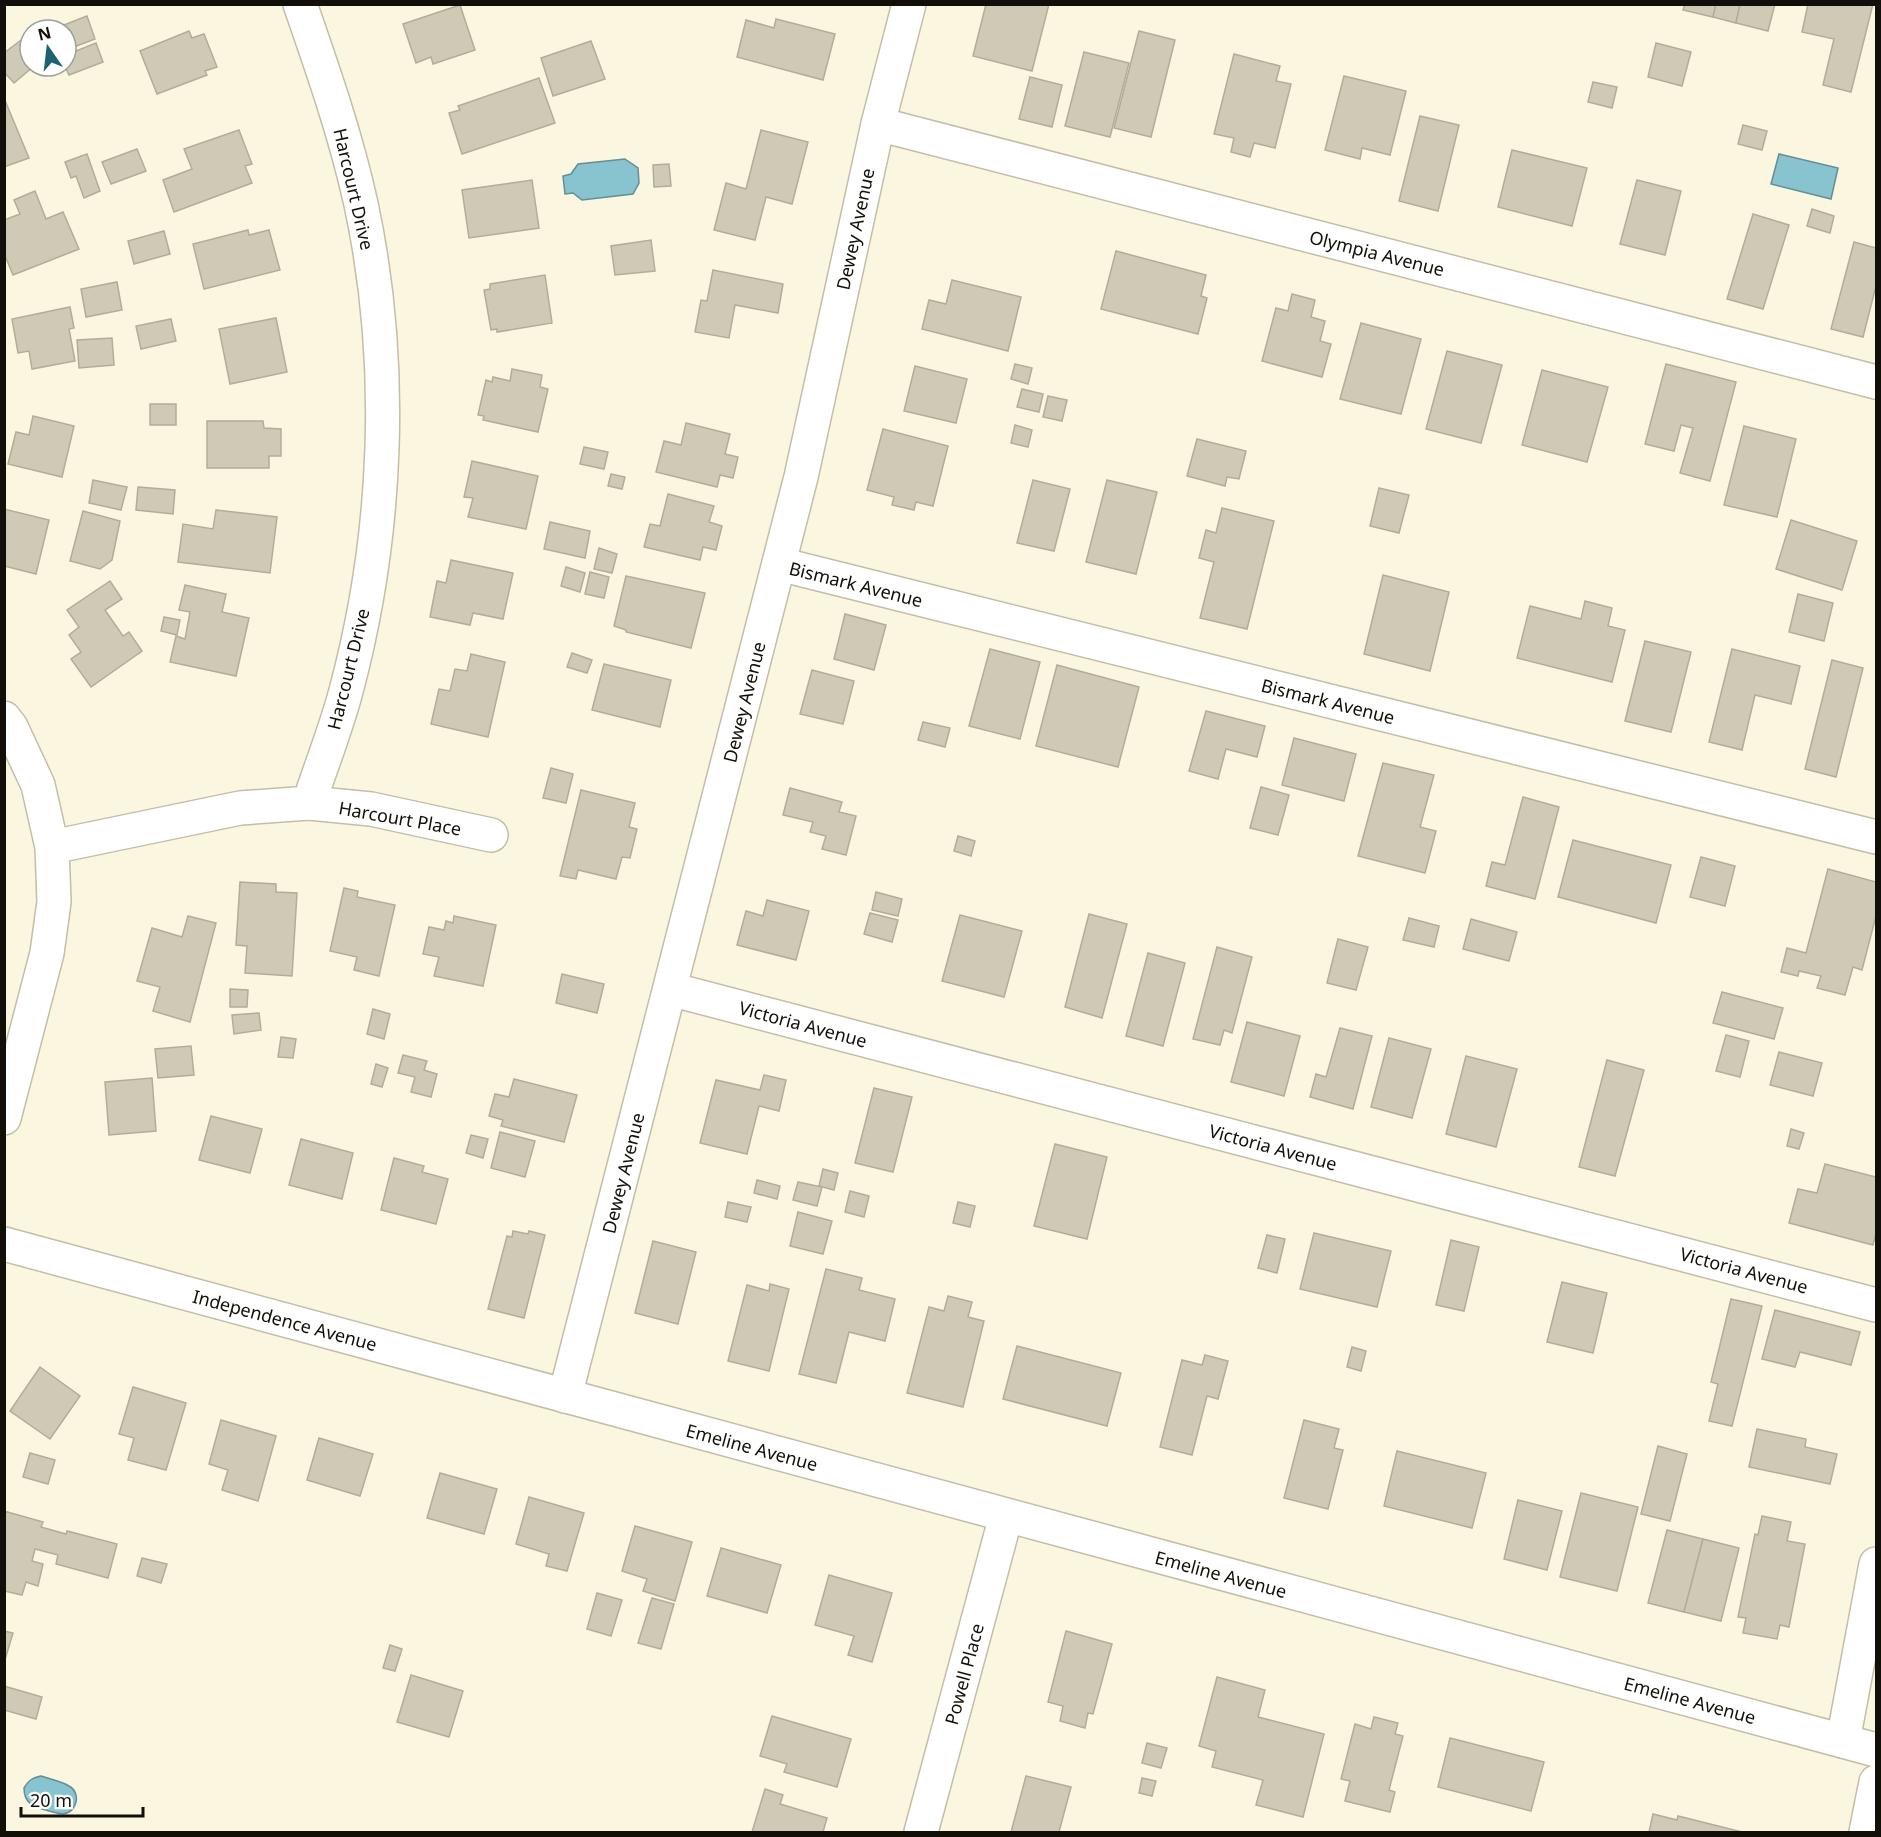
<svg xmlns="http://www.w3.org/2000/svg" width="1881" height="1837" viewBox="0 0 1881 1837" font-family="'Noto Sans',sans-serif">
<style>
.water{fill:#88c4d0;stroke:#648e94;stroke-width:1.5}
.building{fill:#cfcab5;stroke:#b2ad98;stroke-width:1.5}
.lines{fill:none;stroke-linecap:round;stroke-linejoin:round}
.street-casing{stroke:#c3bea9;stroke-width:36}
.secondary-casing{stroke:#c3bea9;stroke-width:36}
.street{stroke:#fff;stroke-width:33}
.secondary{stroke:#fff;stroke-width:33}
.labels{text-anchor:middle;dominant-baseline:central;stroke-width:4.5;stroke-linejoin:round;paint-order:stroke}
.street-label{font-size:18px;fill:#110f07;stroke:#fff}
</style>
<rect width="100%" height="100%" fill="#fbf6e0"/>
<!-- water -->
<g class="water">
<path d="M1779,154L1838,168L1831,199L1771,184Z"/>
<path d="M625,159L638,168L639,183L633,194L582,200L573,193L565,194L563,176L571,174L578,164Z"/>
<path d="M41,1776C50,1779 61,1781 69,1786C81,1792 78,1812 63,1814C59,1814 53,1812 49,1811C35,1807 24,1805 24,1788C29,1780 32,1778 41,1776Z"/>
</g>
<!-- building -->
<g class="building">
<path d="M986,4H1049L1032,71L973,56Z"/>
<path d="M1685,4H1716L1713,17L1683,10Z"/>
<path d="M1716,4H1740L1736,23L1713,17Z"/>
<path d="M1740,4H1775L1768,31L1736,23Z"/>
<path d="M1808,4H1873L1851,92L1823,85L1834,39L1802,32Z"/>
<path d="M460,5L475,50L433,64L431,57L416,63L403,24Z"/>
<path d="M87,16L95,39L66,50V30H51Z"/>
<path d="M776,19L835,34L823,80L737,57L746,20L774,28Z"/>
<path d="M189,31L192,38L204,34L217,67L205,71L207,75L157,94L140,51Z"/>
<path d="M1139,31L1175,40L1151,137L1114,128Z"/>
<path d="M25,37L30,44V66H34L14,83L4,72V53Z"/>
<path d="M591,41L605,79L553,96L541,58Z"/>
<path d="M96,43L103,62L69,75L65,66L66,55Z"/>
<path d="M1656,43L1691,52L1682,86L1648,77Z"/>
<path d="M1084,52L1129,63L1110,137L1065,126Z"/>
<path d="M1234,54L1280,66L1276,81L1291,84L1275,148L1254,143L1250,157L1231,152L1234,138L1214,134Z"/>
<path d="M1344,76L1406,91L1390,155L1362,148L1360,159L1325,150Z"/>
<path d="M1030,77L1062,85L1052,127L1019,119Z"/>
<path d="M539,78L555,123L462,154L449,113L460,110L458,106Z"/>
<path d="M1593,82L1617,87L1612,108L1588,102Z"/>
<path d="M4,98L29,158L4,167Z"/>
<path d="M1420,116L1459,125L1438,211L1399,201Z"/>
<path d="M1743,125L1767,131L1762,150L1738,144Z"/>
<path d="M239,130L252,164L245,166L252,183L174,212L163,180L192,169L184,149Z"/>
<path d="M761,130L808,142L792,204L766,197L755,240L714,230L726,183L746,189Z"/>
<path d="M137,149L146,171L111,184L102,162Z"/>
<path d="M1512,150L1587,168L1572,226L1498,207Z"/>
<path d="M87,154L100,191L84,198L76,176L71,178L65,162Z"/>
<path d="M669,164L671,186L654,187L653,165Z"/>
<path d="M532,180L539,228L469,238L462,190Z"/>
<path d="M1637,180L1681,191L1665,255L1620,244Z"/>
<path d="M35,191L46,219L63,212L79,249L13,275L6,258L4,259V220L20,214L14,200Z"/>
<path d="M1812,209L1834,216L1830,233L1807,226Z"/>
<path d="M1753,214L1789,225L1763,309L1727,299Z"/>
<path d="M248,230L249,235L269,230L280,270L204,289L193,244Z"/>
<path d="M164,231L170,254L134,264L128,241Z"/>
<path d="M651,240L655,271L615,275L611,246Z"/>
<path d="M1854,242L1876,248V286L1863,337L1831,329Z"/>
<path d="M1116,251L1206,275L1201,296L1207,298L1198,334L1101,309Z"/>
<path d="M713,270L783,284L778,313L735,305L729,338L695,332L701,300L707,301Z"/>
<path d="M545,275L552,323L497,332V329L491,330L484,290L490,289V284Z"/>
<path d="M952,280L1021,297L1008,351L922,329L929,300L946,304Z"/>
<path d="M117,282L122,310L86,317L81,289Z"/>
<path d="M1292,294L1315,300L1311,317L1325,321L1320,341L1331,344L1322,377L1262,361L1276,308L1288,311Z"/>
<path d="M70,307L74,328L69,329L75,361L32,369L29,351L18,353L12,319Z"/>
<path d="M276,318L287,372L230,384L219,329Z"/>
<path d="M171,319L176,341L141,349L136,326Z"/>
<path d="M1361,323L1421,339L1401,414L1340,399Z"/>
<path d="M112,338L114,365L79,368L77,340Z"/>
<path d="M1447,351L1502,365L1481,443L1426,429Z"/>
<path d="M1015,364L1032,368L1028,384L1011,379Z"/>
<path d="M1666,364L1736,382L1710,481L1680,473L1693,428L1681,425L1674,451L1645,444Z"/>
<path d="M915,366L967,379L956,423L904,411Z"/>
<path d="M512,369L542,375L540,387L548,389L538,432L483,420L484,416L478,415L486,380L492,382L493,377L510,381Z"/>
<path d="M1542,370L1608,387L1587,462L1522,445Z"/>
<path d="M1022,389L1043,394L1039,412L1017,407Z"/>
<path d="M1048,396L1067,400L1062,421L1043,417Z"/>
<rect x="150" y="404" width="26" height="21"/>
<path d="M33,416L74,426L62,477L8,464L16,432L29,435Z"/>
<path d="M207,421H263L264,428L281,429V456H269V468H207Z"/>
<path d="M686,423L730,434L725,454L738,457L733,478L720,475L717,487L656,472L664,441L681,445Z"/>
<path d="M1015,425L1032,430L1028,447L1011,443Z"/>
<path d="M1744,426L1796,439L1777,517L1724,505Z"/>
<path d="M883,429L948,446L933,506L916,502L914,510L892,505L894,497L867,490Z"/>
<path d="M1197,439L1246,451L1239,479L1227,477L1225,486L1187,476Z"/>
<path d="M584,447L608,452L604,469L580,464Z"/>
<path d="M472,461L538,476L526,529L468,517L473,498L464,497Z"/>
<path d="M611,474L625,477L622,489L608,486Z"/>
<path d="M93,480L127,487L121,510L89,503Z"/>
<path d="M1033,480L1070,489L1054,551L1017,543Z"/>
<path d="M1107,480L1157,492L1136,574L1086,562Z"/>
<path d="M138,487L175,490L173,514L136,510Z"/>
<path d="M1379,488L1409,495L1399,533L1370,526Z"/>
<path d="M668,494L714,506L709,522L722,526L716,550L703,547L700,560L644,547L650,524L660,526Z"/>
<path d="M1222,508L1274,521L1247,629L1200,618L1214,562L1199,558L1206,530L1216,533Z"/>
<path d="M4,509L49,520L36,574L4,566Z"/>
<path d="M216,510L277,517L270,573L178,562L183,524L213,529Z"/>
<path d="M83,511L120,521L112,560L100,569L70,561Z"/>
<path d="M1791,520L1857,541L1842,590L1776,569Z"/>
<path d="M550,522L590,531L585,558L544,549Z"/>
<path d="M599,548L617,554L612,573L594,569Z"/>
<path d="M451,560L513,573L503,619L473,613L470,625L430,617L437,581L446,583Z"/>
<path d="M566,567L585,573L580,592L561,586Z"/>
<path d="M590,572L609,577L604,598L585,594Z"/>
<path d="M1383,575L1449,592L1430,671L1364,654Z"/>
<path d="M626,576L705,593L691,648L626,632V630L614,626Z"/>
<path d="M110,581L122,599L105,610L123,636L129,632L142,651L91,687L71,659L81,652L69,635L79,627L67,610Z"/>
<path d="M185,585L226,594L222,612L249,618L236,676L170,662L176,636L185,639L190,612L179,610Z"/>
<path d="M1798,594L1833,603L1824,641L1789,632Z"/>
<path d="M1585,601L1612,608L1608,626L1625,630L1612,682L1517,658L1530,606L1581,619Z"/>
<path d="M845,614L886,625L874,670L834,659Z"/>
<path d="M164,617L180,620L177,635L161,631Z"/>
<path d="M1645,641L1691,652L1671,732L1625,721Z"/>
<path d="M990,649L1040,662L1020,739L969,726Z"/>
<path d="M1732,649L1800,666L1791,704L1755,695L1742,750L1709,742Z"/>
<path d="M572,653L592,660L587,673L567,667Z"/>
<path d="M471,654L505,662L488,737L431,724L439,689L450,691L455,669L467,671Z"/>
<path d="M1832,660L1863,668L1836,777L1805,769Z"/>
<path d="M604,664L671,680L660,727L592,710Z"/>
<path d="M1057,665L1139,687L1118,767L1036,746Z"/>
<path d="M812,670L854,681L843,724L800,714Z"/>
<path d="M1206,711L1265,726L1257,757L1226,749L1218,779L1189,771Z"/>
<path d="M923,722L950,728L945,747L918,740Z"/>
<path d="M1294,738L1356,754L1344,801L1282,785Z"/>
<path d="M1383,763L1434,775L1420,827L1436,831L1425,873L1358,856Z"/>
<path d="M551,768L573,774L566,803L543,798Z"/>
<path d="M1261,787L1289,795L1278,835L1250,828Z"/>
<path d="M790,788L842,802L839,812L856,816L846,855L822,849L826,836L810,832L813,822L783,815Z"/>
<path d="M581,790L635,803L629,827L637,829L630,858L622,857L616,879L578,870L576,879L560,876Z"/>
<path d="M1523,797L1559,807L1535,899L1486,886L1492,862L1505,865Z"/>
<path d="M958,836L975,841L971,856L954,851Z"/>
<path d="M1573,840L1671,865L1656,923L1558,897Z"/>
<path d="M1701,857L1735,866L1725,906L1690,897Z"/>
<path d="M1828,869L1876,882V916L1862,970L1853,967L1845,995L1817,988L1821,976L1799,971L1798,976L1781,972L1787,948L1806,953Z"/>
<path d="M240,882L276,884V892L297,893L292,976L245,973L247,946L236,945Z"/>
<path d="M344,888L358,891L357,897L395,905L379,976L354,970L357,957L330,951Z"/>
<path d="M876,892L902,899L898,916L872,910Z"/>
<path d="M767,900L809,911L796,960L737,945L746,911L763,916Z"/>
<path d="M870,913L898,920L892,942L864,934Z"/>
<path d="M1089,914L1127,924L1102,1018L1065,1007Z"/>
<path d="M960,915L1022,931L1004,997L942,981Z"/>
<path d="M188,916L216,923L190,1022L153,1011L160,987L137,981L152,928L182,937Z"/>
<path d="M454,916L496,925L483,986L434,976L439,957L423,954L429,927L444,930L446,921L453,923Z"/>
<path d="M1409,918L1439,926L1434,947L1403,940Z"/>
<path d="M1471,919L1517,932L1509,961L1463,949Z"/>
<path d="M1338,939L1368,947L1356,990L1327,983Z"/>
<path d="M1217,947L1252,957L1232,1033L1224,1030L1220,1045L1193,1039Z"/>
<path d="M1148,953L1185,963L1163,1046L1126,1036Z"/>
<path d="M562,974L604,984L597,1013L556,1003Z"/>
<path d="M230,989L248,990L247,1007H230Z"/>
<path d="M1722,992L1783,1008L1774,1039L1713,1023Z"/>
<path d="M373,1009L390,1014L384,1039L367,1034Z"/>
<path d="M259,1013L261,1030L234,1034L232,1015Z"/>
<path d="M1247,1022L1300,1036L1284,1096L1231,1082Z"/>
<path d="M1340,1028L1372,1036L1353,1109L1310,1097L1316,1074L1326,1077Z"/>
<path d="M1726,1035L1749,1041L1740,1077L1716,1071Z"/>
<path d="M281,1037L296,1039L293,1058L278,1057Z"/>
<path d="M1389,1038L1431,1049L1412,1118L1371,1107Z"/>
<path d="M191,1046L194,1075L158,1078L155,1049Z"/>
<path d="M1779,1052L1822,1063L1813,1096L1770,1085Z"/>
<path d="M403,1055L427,1061L424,1070L437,1074L431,1097L411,1092L415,1077L398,1073Z"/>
<path d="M1466,1056L1517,1069L1496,1147L1446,1134Z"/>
<path d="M1607,1060L1644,1070L1615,1176L1579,1167Z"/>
<path d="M376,1064L388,1068L382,1087L371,1084Z"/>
<path d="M764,1075L786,1080L779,1111L759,1106L747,1154L700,1143L716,1080L760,1090Z"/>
<path d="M152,1078L156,1131L109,1135L105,1082Z"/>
<path d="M514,1079L577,1095L564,1142L501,1126L503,1120L489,1116L495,1094L509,1097Z"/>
<path d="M874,1088L912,1097L893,1172L855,1163Z"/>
<path d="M211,1116L262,1129L250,1173L199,1160Z"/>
<path d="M1791,1129L1804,1133L1799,1149L1787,1146Z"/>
<path d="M500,1132L535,1141L525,1177L491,1168Z"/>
<path d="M471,1135L488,1139L483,1158L466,1153Z"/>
<path d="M301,1139L353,1153L342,1199L289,1185Z"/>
<path d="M1055,1144L1107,1157L1087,1239L1034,1226Z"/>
<path d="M394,1158L424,1166L422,1172L448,1179L436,1224L381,1210Z"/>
<path d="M1825,1164L1876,1177V1233L1873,1245L1789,1223L1798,1189L1817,1193Z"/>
<path d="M823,1169L838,1173L834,1190L819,1186Z"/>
<path d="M757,1180L780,1186L777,1199L754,1193Z"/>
<path d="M798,1182L822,1187L817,1206L793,1200Z"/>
<path d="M850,1191L869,1196L864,1217L845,1212Z"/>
<path d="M728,1202L751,1207L747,1222L725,1217Z"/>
<path d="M958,1202L975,1206L970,1227L953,1223Z"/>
<path d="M798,1212L832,1221L823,1254L790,1246Z"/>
<path d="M513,1231L528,1234L529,1231L545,1235L524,1318L488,1309L507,1236L512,1237Z"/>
<path d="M1314,1233L1391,1251L1377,1307L1300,1289Z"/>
<path d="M1267,1235L1285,1239L1277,1273L1258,1268Z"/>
<path d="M1451,1240L1479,1247L1464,1311L1436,1305Z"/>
<path d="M653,1241L696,1252L678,1324L635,1313Z"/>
<path d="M826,1269L862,1278L859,1290L895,1299L885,1341L849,1332L836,1383L799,1374Z"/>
<path d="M1562,1282L1607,1293L1593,1353L1547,1342Z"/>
<path d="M770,1284L789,1289L769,1371L728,1361L747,1285L769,1291Z"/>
<path d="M948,1296L972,1302L968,1317L984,1321L963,1407L907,1393L929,1307L944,1311Z"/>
<path d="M1731,1299L1762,1306L1732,1426L1709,1421L1718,1384L1711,1382Z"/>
<path d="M1775,1310L1860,1332L1851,1365L1800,1352L1795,1367L1762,1359Z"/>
<path d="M1017,1346L1121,1373L1107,1426L1003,1399Z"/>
<path d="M1352,1347L1366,1351L1361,1371L1347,1367Z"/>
<path d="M1205,1355L1228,1361L1218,1399L1207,1396L1192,1455L1160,1447L1182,1360L1202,1365Z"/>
<path d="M40,1367L80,1396L50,1439L10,1411Z"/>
<path d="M133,1387L186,1403L166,1470L128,1460L134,1438L119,1434Z"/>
<path d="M221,1420L276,1436L258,1501L222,1490L228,1470L209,1464Z"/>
<path d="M1304,1420L1339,1429L1334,1448L1343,1450L1328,1509L1284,1498Z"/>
<path d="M1757,1429L1806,1439L1805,1447L1837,1454L1830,1484L1749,1467Z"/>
<path d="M319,1438L373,1454L360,1496L307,1480Z"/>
<path d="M1658,1446L1687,1454L1670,1521L1641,1514Z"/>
<path d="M1397,1451L1486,1473L1472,1528L1384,1506Z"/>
<path d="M30,1453L55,1460L48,1484L23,1477Z"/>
<path d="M440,1473L497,1489L484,1534L427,1518Z"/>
<path d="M1581,1493L1638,1507L1617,1591L1560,1577Z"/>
<path d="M529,1497L584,1513L567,1571L546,1566L549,1554L516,1544Z"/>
<path d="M1518,1500L1562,1511L1547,1570L1504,1559Z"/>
<path d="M4,1511L43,1522L41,1527L66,1534L67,1531L117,1544L108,1578L56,1564L58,1555L35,1549L32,1561L43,1564L38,1586L26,1582L22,1595L4,1591Z"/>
<path d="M1762,1516L1791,1522L1787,1541L1805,1544L1789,1627L1780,1625L1777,1639L1743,1633L1746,1618L1738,1617L1755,1534L1758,1535Z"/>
<path d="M635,1526L692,1542L675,1601L643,1591L647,1579L622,1571Z"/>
<path d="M1667,1530L1703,1539L1684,1612L1648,1603Z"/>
<path d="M1703,1539L1739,1548L1721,1621L1684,1612Z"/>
<path d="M721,1548L781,1565L767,1613L707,1596Z"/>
<path d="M142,1558L167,1564L161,1583L137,1576Z"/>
<path d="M829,1575L892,1593L872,1662L848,1655L854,1636L815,1625Z"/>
<path d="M597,1593L622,1600L611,1636L587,1629Z"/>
<path d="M652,1598L674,1604L661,1649L638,1643Z"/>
<path d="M4,1631L13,1633L4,1663Z"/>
<path d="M1066,1631L1112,1644L1093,1714L1088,1713L1085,1728L1060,1721L1063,1706L1048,1702Z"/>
<path d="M390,1645L402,1649L395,1671L383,1668Z"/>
<path d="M411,1675L463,1691L449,1737L397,1722Z"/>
<path d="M1217,1677L1265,1690L1258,1717L1324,1734L1303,1817L1256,1805L1263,1780L1212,1767L1216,1751L1199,1746Z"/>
<path d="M4,1686L42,1697L36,1719L4,1710Z"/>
<path d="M772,1716L851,1739L837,1787L784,1772L787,1764L760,1756Z"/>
<path d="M1374,1717L1398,1723L1395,1734L1403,1736L1389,1790L1395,1792L1390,1812L1345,1801L1350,1781L1341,1779L1355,1724L1371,1729Z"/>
<path d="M1450,1738L1544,1762L1531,1811L1438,1787Z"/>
<path d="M1147,1743L1167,1748L1161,1768L1142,1763Z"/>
<path d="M1026,1776L1071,1787L1059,1832H1011Z"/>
<path d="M1142,1778L1156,1781L1152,1796L1139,1793Z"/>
<path d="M765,1789L783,1795L780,1804L827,1818L823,1832H752Z"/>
<path d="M1653,1814L1677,1820L1678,1816L1742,1832H1649Z"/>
</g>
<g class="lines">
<defs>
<g id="street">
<path d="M878,124L1876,382"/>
<path d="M779,564L1876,837"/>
<path d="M4,718L11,727L38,785L52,847L54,902L47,953L4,1118"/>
<path d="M309,803L371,809L491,835"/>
<path d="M52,847L240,808L309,803C321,766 336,729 346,691C388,534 395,363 361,204C346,136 323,70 300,4"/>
<path d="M670,989L1876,1305"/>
<path d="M565,1396L801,477L878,124L909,4"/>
<path d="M921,1832L1006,1516"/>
<path d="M1866,1832L1876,1782"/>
</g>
<g id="secondary">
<path d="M4,1244L1876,1750"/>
<path d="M1843,1741L1876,1564"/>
</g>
</defs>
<!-- street casing -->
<use href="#street" class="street-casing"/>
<!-- secondary casing -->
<use href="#secondary" class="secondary-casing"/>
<!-- street -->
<use href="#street" class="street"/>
<!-- secondary -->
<use href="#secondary" class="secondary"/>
</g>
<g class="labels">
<!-- street labels -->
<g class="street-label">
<text transform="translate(354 189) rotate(77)">Harcourt Drive</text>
<text transform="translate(855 229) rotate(-78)">Dewey Avenue</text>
<text transform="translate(1377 253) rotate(14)">Olympia Avenue</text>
<text transform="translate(856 584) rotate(14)">Bismark Avenue</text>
<text transform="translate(348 669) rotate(-76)">Harcourt Drive</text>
<text transform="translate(1328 701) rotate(14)">Bismark Avenue</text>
<text transform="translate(744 702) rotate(-76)">Dewey Avenue</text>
<text transform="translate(400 818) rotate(10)">Harcourt Place</text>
<text transform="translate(803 1024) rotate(15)">Victoria Avenue</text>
<text transform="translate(1273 1147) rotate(15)">Victoria Avenue</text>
<text transform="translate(623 1173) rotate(-76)">Dewey Avenue</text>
<text transform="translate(1744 1270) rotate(15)">Victoria Avenue</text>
<text transform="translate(285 1320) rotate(15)">Independence Avenue</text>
<text transform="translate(752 1447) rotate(15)">Emeline Avenue</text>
<text transform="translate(1221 1574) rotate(15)">Emeline Avenue</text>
<text transform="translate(964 1674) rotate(-75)">Powell Place</text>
<text transform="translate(1690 1700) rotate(15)">Emeline Avenue</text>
</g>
</g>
<!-- border -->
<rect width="1881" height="1837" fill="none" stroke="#110f07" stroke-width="12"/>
<!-- north arrow -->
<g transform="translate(48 48) rotate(346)"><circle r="28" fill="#ffffff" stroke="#a09f9c" stroke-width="1.5"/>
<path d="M0-4.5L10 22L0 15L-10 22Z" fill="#1c6272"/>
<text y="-9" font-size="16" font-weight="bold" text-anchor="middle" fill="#110f07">N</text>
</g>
<!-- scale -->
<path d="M21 1807v9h122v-9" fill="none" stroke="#110f07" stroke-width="3"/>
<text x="30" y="1807" font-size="18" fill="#110f07" stroke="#ffffff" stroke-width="4.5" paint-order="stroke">20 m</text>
</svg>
